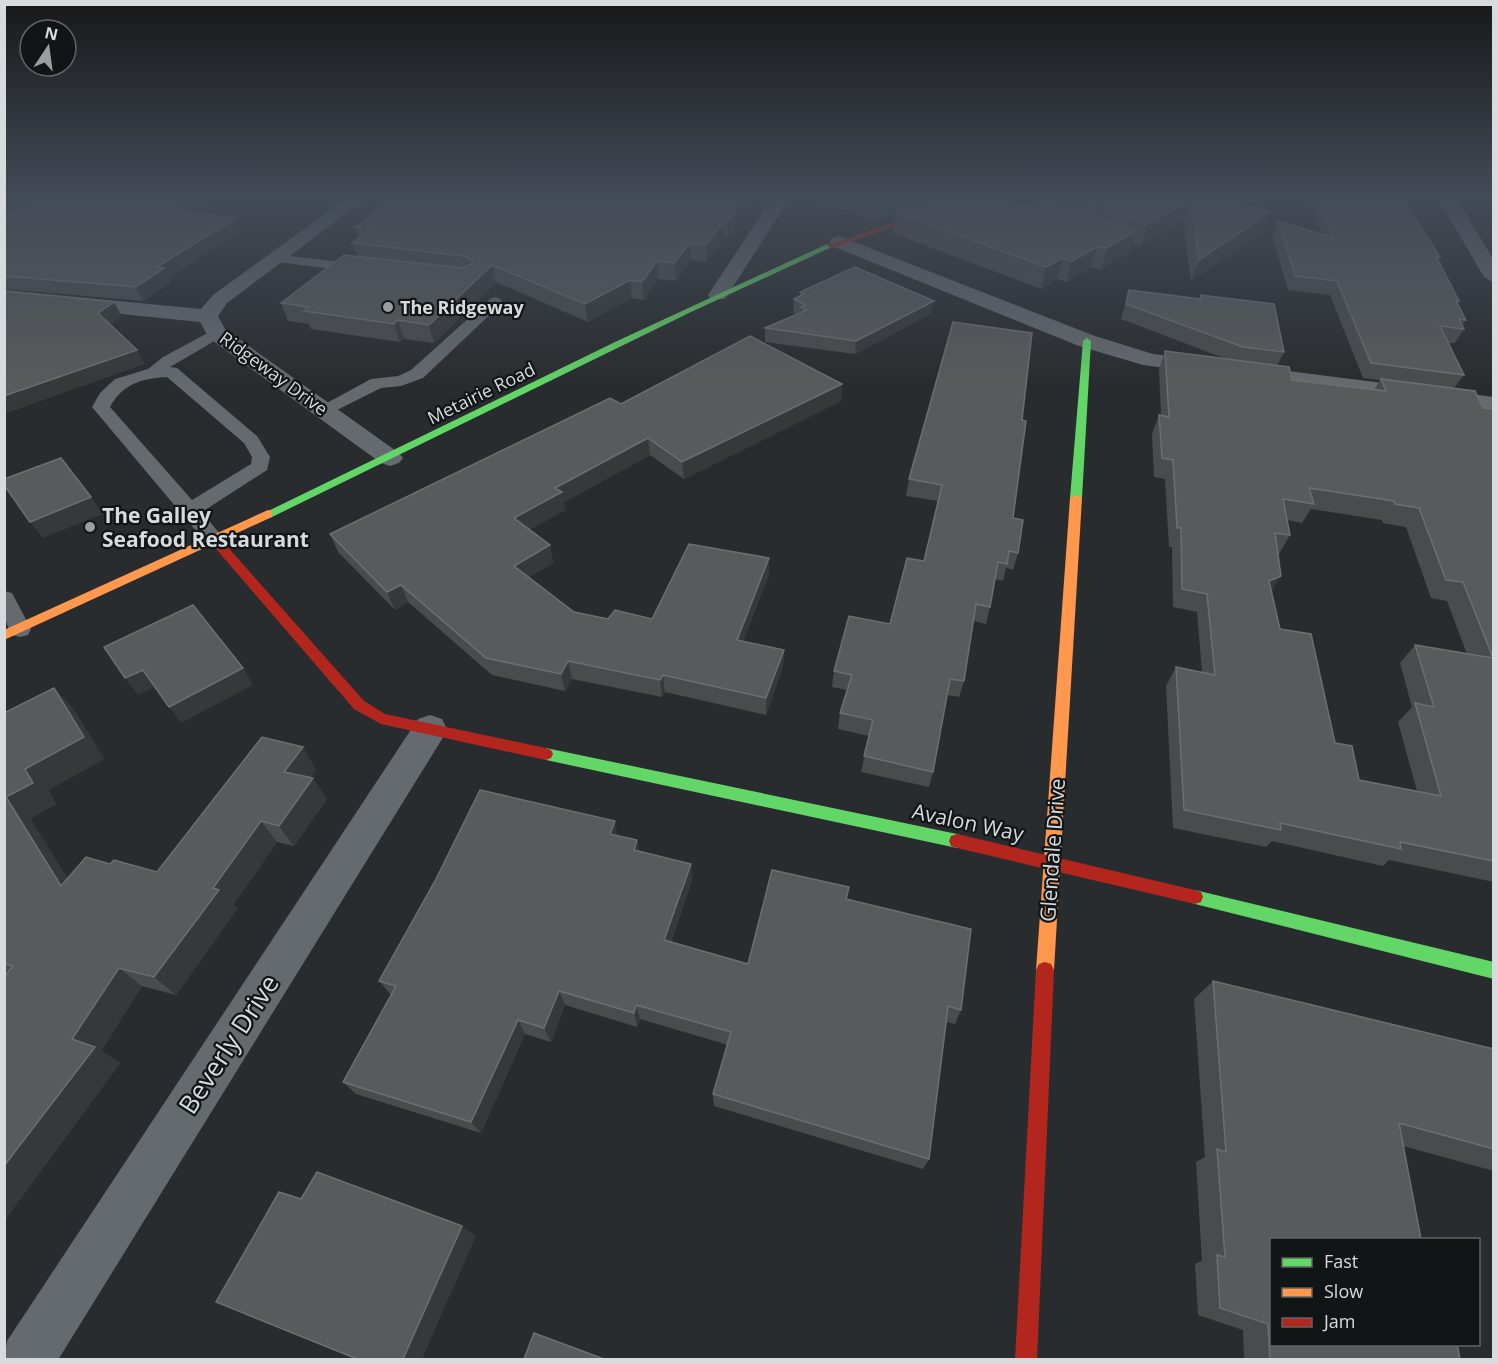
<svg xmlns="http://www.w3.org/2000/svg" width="1498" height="1364" viewBox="0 0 1498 1364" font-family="'Open Sans',sans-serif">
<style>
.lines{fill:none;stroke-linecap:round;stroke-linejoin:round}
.lane{fill:#646a6e;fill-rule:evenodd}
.street{fill:#646a6e;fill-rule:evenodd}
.fast{fill:#63d668;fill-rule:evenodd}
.slow{fill:#ff974d;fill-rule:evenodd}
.jam{fill:#b3261e;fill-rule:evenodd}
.wall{fill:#494c4d;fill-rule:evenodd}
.shaded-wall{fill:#36393a}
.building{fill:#585b5c;stroke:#6c6f70;stroke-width:1.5;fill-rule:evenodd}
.poi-dot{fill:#9a9ea0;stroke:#121516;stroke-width:2}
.labels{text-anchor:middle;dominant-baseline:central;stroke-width:4.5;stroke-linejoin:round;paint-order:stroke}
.far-poi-label{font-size:18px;font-weight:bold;fill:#d7dbdd;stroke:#121516;text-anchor:start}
.far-street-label{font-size:18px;fill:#d7dbdd;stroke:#121516}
.poi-label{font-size:21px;font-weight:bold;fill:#d7dbdd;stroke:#121516;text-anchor:start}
.street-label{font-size:21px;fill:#d7dbdd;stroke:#121516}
.near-street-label{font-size:26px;fill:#d7dbdd;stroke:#121516}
</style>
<rect width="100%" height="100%" fill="#292c2e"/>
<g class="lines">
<!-- lane -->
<g class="lane">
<path d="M979,195H997L1063,220L1061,223H1051Z"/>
<path d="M276,254L363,265L370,269L363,273L271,261L269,258Z"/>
<path d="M495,297L500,299L503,302L500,305L423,378L401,386L381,388L329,414L323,415L314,410L371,379L398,376L411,370L490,299Z"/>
<path d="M217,328L225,333L223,336L170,367L177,368L257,436L270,457L267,470L202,512L224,539L221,544H207L92,407L100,393L115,379L148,369L163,357ZM167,377L244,443L252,457L251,464L192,500L110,407C122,384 143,378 167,377Z"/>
<path d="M4,591L12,593L31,629L28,635L20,637L12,635C3,620 4,607 4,591Z"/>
</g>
<!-- street -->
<g class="street">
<path d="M351,195H371L227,303L218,316L225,329L399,453L403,458L399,463L390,466L381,463L209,338L200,322L4,302V290L201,309L213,295Z"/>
<path d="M774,195H792L725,299H711L708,295Z"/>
<path d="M1436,195H1454L1494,260V283L1484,277Z"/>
<path d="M839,236L1095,336L1153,354L1494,397V411L1143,365L1079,346L832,246L830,242L832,238Z"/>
<path d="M430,715L442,719L447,729L442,739L58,1360H4L7,1341L418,719Z"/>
</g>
<!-- fast -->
<g class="fast">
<path d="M827,244L834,246L691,312L272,517L268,518L262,514L615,342Z"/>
<path d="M1087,338L1091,341L1082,498L1076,501L1070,498L1083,341Z"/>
<path d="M546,748L957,834L963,836L965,841L963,846L957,848L546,760L541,758L539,754L541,750Z"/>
<path d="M1195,890L1494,962V979L1195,904L1189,902L1187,897L1189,892Z"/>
</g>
<!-- slow -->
<g class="slow">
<path d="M1076,495L1082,498L1054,970L1051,976L1045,978L1039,976L1036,970L1070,498Z"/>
<path d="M268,510L272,511V517L4,640V630Z"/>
</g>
<!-- jam -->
<g class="jam">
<path d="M972,195H982L833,248L826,246Z"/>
<path d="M214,535L218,536L364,701L385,714L546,748L551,750L553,754L551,758L546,760L381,724L354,709L210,542L208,539Z"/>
<path d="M957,834L1195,890L1201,892L1203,897L1201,902L1195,904L957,848L951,846L949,841L951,836Z"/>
<path d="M1045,962L1051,964L1054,970L1037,1360H1015L1036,970L1039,964Z"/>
</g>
</g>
<!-- wall -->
<g class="wall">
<path d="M4,195H220L191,212L241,231L169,278L171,282L143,301L4,289Z"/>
<path d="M757,195L728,238H724L706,262L691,260L676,281L658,279L644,300L632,298L588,322L496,282L434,343L404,339L400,342L311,329L309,324L288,321L281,303L357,256L352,243L359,238L355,227L385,205L383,197Z"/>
<path d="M800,195H933V200L1021,211L1054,203L1056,195H1214L1263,232L1191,281L1183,219L1140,246L1132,243L1130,252L1101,269L1090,268L1067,282L1057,279L1041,289L893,233L895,215L873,222L852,210L833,209Z"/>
<path d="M1308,195H1400L1440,257L1438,260L1459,301L1458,304L1466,320L1462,325L1464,329L1455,343H1448L1464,375L1454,388L1483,408L1494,409V882L1389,860L1383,866L1272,841L1266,847L1173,828L1166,686L1176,667L1202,672L1197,612L1173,607L1172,547H1169L1165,479L1154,477L1152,434L1159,415L1161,416L1159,369L1165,351L1229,360L1121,319L1129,290L1199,299L1201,295L1284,352L1277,366L1292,380L1374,390L1380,380L1363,378L1330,295L1288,290L1272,235L1278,221L1322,234ZM1311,509L1382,520L1383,523L1406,527L1431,598L1447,601L1467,654L1415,645L1400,663L1412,707L1398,722L1417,791L1359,780L1335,743L1280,629L1272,592L1279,554L1290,535L1287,520L1302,523Z"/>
<path d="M800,292L934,301L931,314L855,354L765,342V328L797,314L793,313L794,299L800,297Z"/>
<path d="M842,384L841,401L684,479L650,455L564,502L565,510L529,530L550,545L553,563L529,577L574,612L608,619H652L769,558V575L743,641L784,650L783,667L766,715L665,692L662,697L572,679L565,691L492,675L408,602L395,610L338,552L330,534L621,404Z"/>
<path d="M1022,420L1013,518L1018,553L1013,570L1006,568L1003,581L995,579L990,607L986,624L974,621L964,681L959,697L947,695L933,772L929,787L861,772L869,736L838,729L840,713L847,690L832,687L834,671L890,624L924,561L938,501L906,496L909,479Z"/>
<path d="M54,688L74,710L104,759L48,790L56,804L30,818L67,878L110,864L157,872L316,769L310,778L327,799L294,846L277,842L233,905L237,909L176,995L142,986L101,1051L120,1063L4,1221L7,974L4,972V713Z"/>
<path d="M618,835L640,851L691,864L692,880L671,942L748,964L846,899L961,1010L955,1024L947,1022L929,1159L923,1169L714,1106L713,1094L728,1045L640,1019L637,1027L565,1005L551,1042L525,1034L481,1133L356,1094L343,1082L391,995L379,981Z"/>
<path d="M1213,981L1494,1049V1171L1403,1146L1272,1239L1460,1359H1244L1243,1330L1198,1315L1195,1264L1202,1261L1196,1162L1205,1157L1194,999Z"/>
</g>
<!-- shaded-wall -->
<g class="shaded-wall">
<path d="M12,195H45L4,215V199Z"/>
<path d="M192,195H220L173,222L167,209Z"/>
<path d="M746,195H757L728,238V221Z"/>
<path d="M907,195H933L932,202L895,212V215L873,222L875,205Z"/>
<path d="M1191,199L1183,219L1140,246L1147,225Z"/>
<path d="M1271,212L1263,232L1191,281L1199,260Z"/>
<path d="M236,218L241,231L169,278L171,282L143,301L136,287L157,267Z"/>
<path d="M724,221V238L706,262V245Z"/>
<path d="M1136,231L1130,252L1101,269L1107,248Z"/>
<path d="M690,243L691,260L676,281L674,263Z"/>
<path d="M1097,247L1090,268L1067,282L1072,261Z"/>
<path d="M1063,258L1057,279L1041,289L1046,267Z"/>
<path d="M657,261L658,279L644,300L642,282Z"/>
<path d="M492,265L496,282L434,343L429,325Z"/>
<path d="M630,280L632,298L588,322L585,304Z"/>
<path d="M934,301L931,314L855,354L856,341Z"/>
<path d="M114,302L122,316L106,327L98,313Z"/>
<path d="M398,320L404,339L400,342L394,324Z"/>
<path d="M137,350L145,364L4,414V396Z"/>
<path d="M842,384L841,401L684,479L682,462Z"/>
<path d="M648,438L650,455L564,502L565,510L519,536L514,518L555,488Z"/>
<path d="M91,497L103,514L43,538L30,522Z"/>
<path d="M550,545L553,563L518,583L514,566Z"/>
<path d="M769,558V575L737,657V640Z"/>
<path d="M1281,576L1270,594L1269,581Z"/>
<path d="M401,585L408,602L395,610L387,592Z"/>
<path d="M784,650L783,667L766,715V698Z"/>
<path d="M568,661L572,679L565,691L561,674Z"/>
<path d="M243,668L253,685L181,723L169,707Z"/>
<path d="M143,670L156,686L138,695L125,678Z"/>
<path d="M663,675L665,692L662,697L660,680Z"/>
<path d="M54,688L74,710L104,759L48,790L56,804L30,818L84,905L61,886L6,797L25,769Z"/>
<path d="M303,747L316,769L298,793L284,772Z"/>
<path d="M313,778L327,799L294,846L279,826Z"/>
<path d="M261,821L277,842L233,905L237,909L176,995L154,977L213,888Z"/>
<path d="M615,821L618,839L610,834Z"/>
<path d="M637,840L641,856L634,850Z"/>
<path d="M691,864L692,880L666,955L664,940Z"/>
<path d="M119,968L142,986L101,1051L120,1063L4,1221V1166L72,1039Z"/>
<path d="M559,991L565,1005L551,1042L544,1028Z"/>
<path d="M636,1005L640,1019L637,1027L634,1013Z"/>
<path d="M518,1020L525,1034L481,1133L471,1122Z"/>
<path d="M462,1226L476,1236L422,1359H403Z"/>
</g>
<!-- building -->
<g class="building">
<path d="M4,195H12L4,199Z"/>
<path d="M45,195H192L167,209L236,218L157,267L164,268L136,287L4,276V215Z"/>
<path d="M386,195H746L728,221H724L706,245L690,243L674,263L657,261L642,282L630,280L585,304L492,265L429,325L398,320L394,324L304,311L308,307L281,303L344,255L463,268L472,264V260L464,256L352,243L370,229L355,227L394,198L383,197Z"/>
<path d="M856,195H907L875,205Z"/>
<path d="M947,195H973L1021,211L1044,199L1136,231L1107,248L1097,247L1072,261L1063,258L1046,267L895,212Z"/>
<path d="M1064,195H1157L1163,197L1166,195H1214L1271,212L1199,260L1191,199L1147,225Z"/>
<path d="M1318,195H1400L1440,257L1436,256L1459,301H1456L1466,320L1459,319L1464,329L1440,326L1464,375L1371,363L1337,281L1295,276L1278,221L1334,238Z"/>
<path d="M855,267L934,301L856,341L765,328L807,310L801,307L805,305L794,299L804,294L800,292Z"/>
<path d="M1129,290L1201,299V295L1274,304L1284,352L1243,347L1126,304Z"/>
<path d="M4,291L114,302L98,313L137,350L4,396Z"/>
<path d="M953,322L1032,333L1022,420L1026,421L1013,518L1023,520L1018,553L1009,551L1007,564L998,562L990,607L976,604L964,681L950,679L933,772L864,756L873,720L840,713L852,675L834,671L849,616L890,624L907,558L924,561L942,485L909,479Z"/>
<path d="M750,336L842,384L682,462L648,438L555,488L562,492L514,518L550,545L514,566L574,612L608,619L615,610L652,619L689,544L769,558L737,640L784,650L766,698L663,675L660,680L568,661L561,674L486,658L401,585L387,592L330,534L610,398L621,404Z"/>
<path d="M1165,351L1289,367L1292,380L1386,391L1381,379L1475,391L1483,408L1494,409V861L1400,842L1401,849L1280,823L1281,830L1184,810L1176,667L1215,675L1207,594L1182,589L1181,528H1177L1173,460L1162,458L1159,415L1169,417ZM1309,488L1394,501L1395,504L1419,508L1446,580L1463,582L1493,658L1415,645L1434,707L1415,703L1441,796L1359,780L1352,746L1335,743L1311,634L1280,629L1269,581L1281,576L1275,533L1290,535L1283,499L1314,504Z"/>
<path d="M61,458L91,497L30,522L4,485V479Z"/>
<path d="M193,605L243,668L169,707L143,670L125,678L104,647Z"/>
<path d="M54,688L84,737L25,769L33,783L6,797L61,886L86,857L110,864L114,860L157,872L262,737L303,747L284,772L313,778L279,826L261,821L213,888L219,890L154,977L119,968L72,1039L95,1047L4,1166V977L13,966L4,964V713Z"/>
<path d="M480,790L615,821L610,834L637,840L634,850L691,864L664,940L748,964L772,870L849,887L846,899L971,929L961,1010L948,1006L929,1159L713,1094L731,1032L636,1005L634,1013L559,991L544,1028L518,1020L471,1122L343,1082L396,986L379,981L436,879Z"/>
<path d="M1213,981L1494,1049V1149L1399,1123L1421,1239H1272V1344H1457L1460,1359H1270L1268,1324L1220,1308L1217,1255L1225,1257L1217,1149L1226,1152Z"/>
<path d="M317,1172L462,1226L403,1359H357L216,1302L279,1192L301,1199Z"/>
<path d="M534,1333L604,1359H524Z"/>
</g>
<!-- sky -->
<linearGradient id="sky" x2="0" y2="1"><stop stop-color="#171819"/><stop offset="0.51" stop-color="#434b57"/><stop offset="1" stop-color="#434b57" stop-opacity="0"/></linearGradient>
<rect width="1498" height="386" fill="url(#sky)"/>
<!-- markers -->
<g class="poi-dot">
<circle cx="388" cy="307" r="6"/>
<circle cx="90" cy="527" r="6"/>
</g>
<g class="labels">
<!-- far-poi labels -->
<g class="far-poi-label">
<text x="400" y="307">The Ridgeway</text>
</g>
<!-- far-street labels -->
<g class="far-street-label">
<text transform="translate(274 373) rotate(36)">Ridgeway Drive</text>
<text transform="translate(481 393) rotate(-26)">Metairie Road</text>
</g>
<!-- poi labels -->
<g class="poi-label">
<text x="102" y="515">The Galley<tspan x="102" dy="24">Seafood Restaurant</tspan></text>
</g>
<!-- street labels -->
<g class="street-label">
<text transform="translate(968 822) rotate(12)">Avalon Way</text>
<text transform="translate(1052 850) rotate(-86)">Glendale Drive</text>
</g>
<!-- near-street labels -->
<g class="near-street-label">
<text transform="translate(228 1044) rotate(-57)">Beverly Drive</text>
</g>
</g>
<!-- border -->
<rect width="1498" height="1364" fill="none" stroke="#d7dbdd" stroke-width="12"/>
<!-- legend -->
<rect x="1270" y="1238" width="210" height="108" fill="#121516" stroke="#616466" stroke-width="1.5"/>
<rect x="1282" y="1258" width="30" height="9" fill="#63d668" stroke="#616466" stroke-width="1.5"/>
<text x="1324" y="1268" font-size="18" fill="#d7dbdd">Fast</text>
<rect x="1282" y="1288" width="30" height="9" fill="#ff974d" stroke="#616466" stroke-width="1.5"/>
<text x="1324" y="1298" font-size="18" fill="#d7dbdd">Slow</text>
<rect x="1282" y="1318" width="30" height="9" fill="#b3261e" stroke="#616466" stroke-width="1.5"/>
<text x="1324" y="1328" font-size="18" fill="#d7dbdd">Jam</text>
<!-- north arrow -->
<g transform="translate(48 48) rotate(13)"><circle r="28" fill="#121516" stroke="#616466" stroke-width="1.5"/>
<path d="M0-4.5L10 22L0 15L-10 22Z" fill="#9a9ea0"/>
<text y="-9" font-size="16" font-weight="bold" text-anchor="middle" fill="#d7dbdd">N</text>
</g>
</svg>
